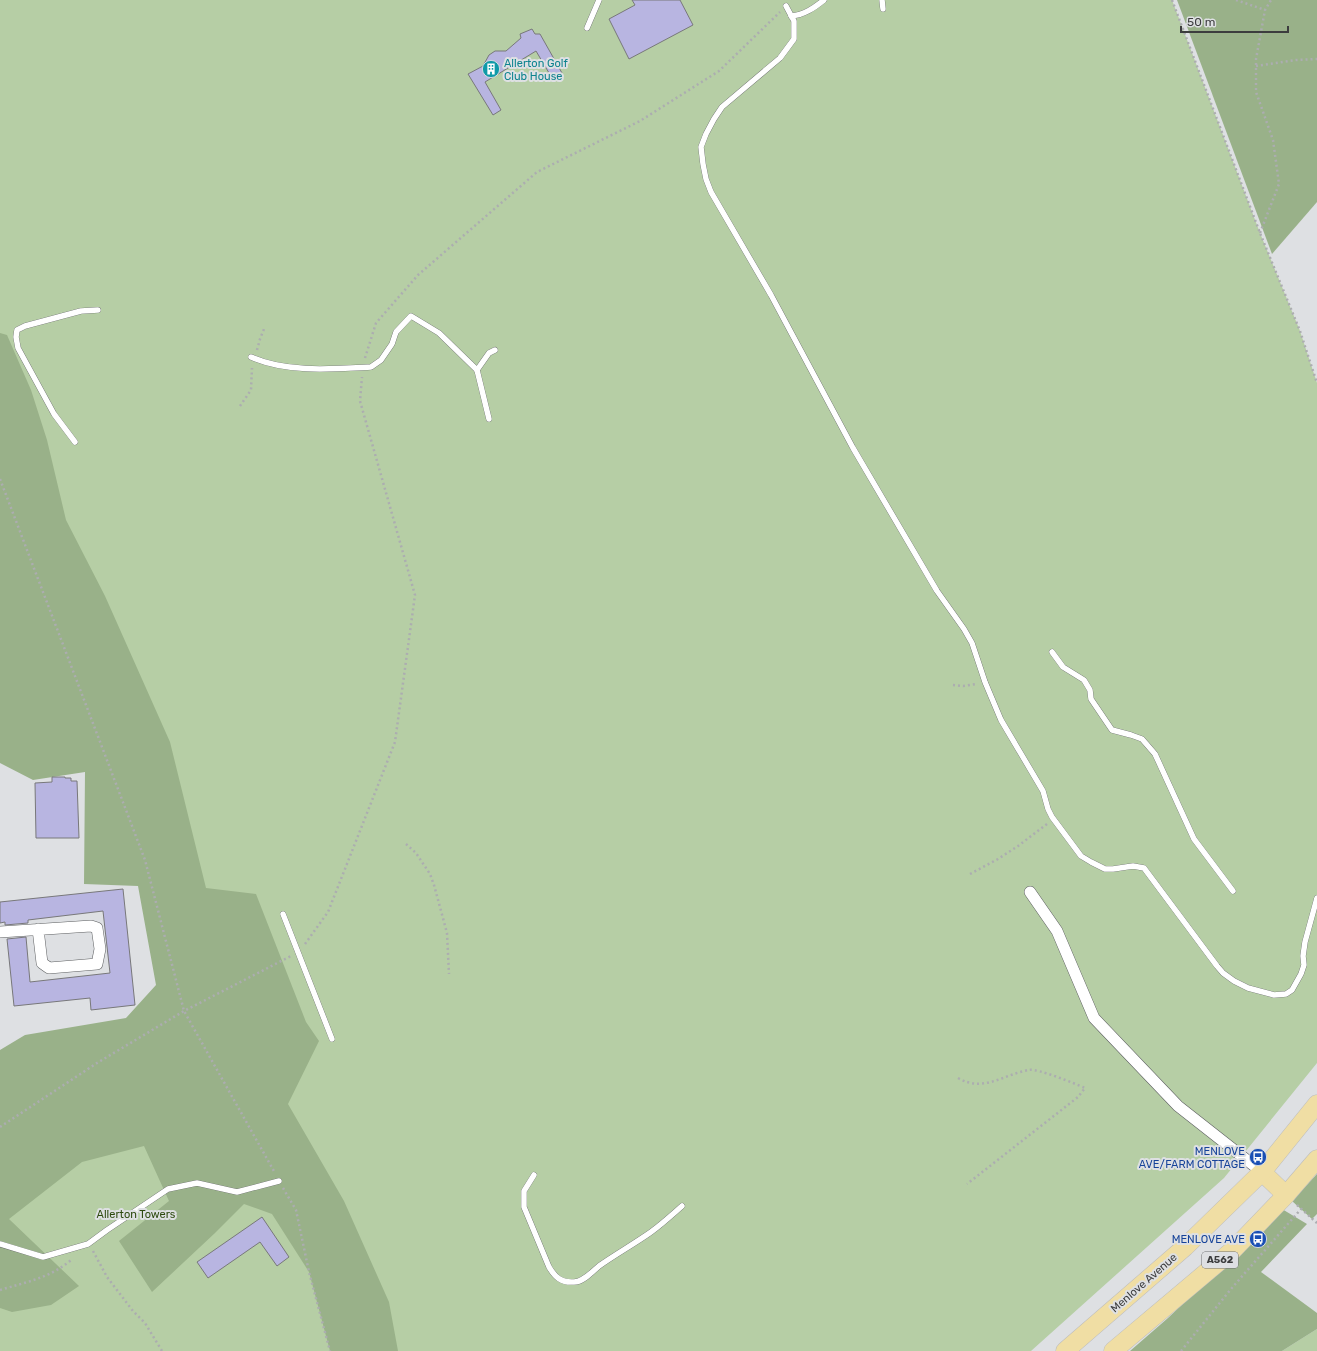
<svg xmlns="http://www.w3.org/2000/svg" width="1317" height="1351" viewBox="0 0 1317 1351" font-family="Rubik,sans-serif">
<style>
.green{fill:#b6cea5}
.forest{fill:#99b189}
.building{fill:#b8b5e1;stroke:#78787a}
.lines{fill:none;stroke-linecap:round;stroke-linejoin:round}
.service-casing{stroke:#5d5f61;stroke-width:6}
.minor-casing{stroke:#5d5f61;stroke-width:12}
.trunk-casing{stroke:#bdbdbd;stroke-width:19}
.path{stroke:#acadb0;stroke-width:2.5;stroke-dasharray:2 3;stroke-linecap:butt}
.service{stroke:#fff;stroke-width:5.5}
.minor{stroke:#fff;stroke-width:11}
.trunk{stroke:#f0dea4;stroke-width:18}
.labels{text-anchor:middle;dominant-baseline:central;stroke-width:4;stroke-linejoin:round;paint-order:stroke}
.shield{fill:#dee0e3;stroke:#6d6e70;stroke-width:1}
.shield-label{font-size:10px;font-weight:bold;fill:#3c3d3e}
.culture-label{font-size:11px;fill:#0d838f;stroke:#dee0e3;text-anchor:start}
.transit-label{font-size:11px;fill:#164399;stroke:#dee0e3;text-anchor:end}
.park-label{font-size:11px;fill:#2d4a0f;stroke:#dee0e3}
.street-label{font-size:11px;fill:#3c3d3e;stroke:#dee0e3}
</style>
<rect width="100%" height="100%" fill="#dee0e3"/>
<!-- green -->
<g class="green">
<path d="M0,0H1172L1260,233L1300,331L1317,383V1063L1224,1178L1031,1351H0V1135L181,1028L294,1211L0,479Z"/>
<path d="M1317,1329V1351H1282Z"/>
</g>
<!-- forest -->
<g class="forest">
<path d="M1177,0H1317V202L1272,254Z"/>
<path d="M0,333L7,335L31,390L47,440L66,520L105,596L170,742L206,888L256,894L306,1022L319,1041L288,1104L344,1201L389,1302L398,1351H330L309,1272L272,1214L244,1204L215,1233L152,1292L119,1241L169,1201L144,1146L82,1162L9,1219L79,1286L51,1305L12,1312L0,1308V1050L25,1035L126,1018L156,985L138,886L84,884L85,772L33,780L0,763Z"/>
<path d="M1317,1174V1214L1312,1219L1292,1201Z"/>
<path d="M1282,1209L1307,1224L1261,1272L1317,1313V1329L1282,1351H1130L1168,1318Z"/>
</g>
<!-- building -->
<g class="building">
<path d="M632,0H680L693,25L629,59L609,19L635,5Z"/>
<path d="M532,29L535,34H540L562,73L552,78L536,51L485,82L501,110L493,115L468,74L483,66L489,55L495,51H506L521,38L520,34Z"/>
<path d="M52,777H65V778H71V781H77L79,838H36L35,783L52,782Z"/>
<path d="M123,889L135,1005L91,1010L90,998L14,1006L7,939L26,937L30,982L110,973L105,929L103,911L28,920V923L5,925V922L0,923V902Z"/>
<path d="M262,1217L289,1257L277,1266L260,1242L208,1278L197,1262Z"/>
</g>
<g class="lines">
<defs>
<g id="service">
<path d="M882,0L883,9"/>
<path d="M786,6L794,21V39L780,58L722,107L714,119L706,134L701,147L703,164L706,179L711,192L771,295L853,448L937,591L964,629L972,643L985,682L1001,720L1043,791L1048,809L1052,817L1081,856L1091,862L1105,869H1113L1133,866L1144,868L1217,966L1223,973L1234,981L1248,988L1274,995L1286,994L1292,990L1301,974L1304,965L1303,956L1305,942L1317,898"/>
<path d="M791,16C804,15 814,8 824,0"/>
<path d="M587,28L599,0"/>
<path d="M251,357C286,373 333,369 371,367L381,360L392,344L396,332L411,316L439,333L477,370L489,419"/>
<path d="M477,370L489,353L495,350"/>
<path d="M75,442L54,414L18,348L16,337L17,330L25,326L81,311L98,310"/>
<path d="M1052,652L1063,667L1084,680L1090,690L1091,699L1112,730L1131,735L1142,739L1155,754L1194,839L1233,891"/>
<path d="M283,914L332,1039"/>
<path d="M534,1175L524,1191V1207L549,1267C555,1277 561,1283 574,1282C583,1282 592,1272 599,1266C616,1254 634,1244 651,1232C662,1224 672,1215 682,1206"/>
<path d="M0,1244L43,1257L88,1244L107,1230L168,1189L197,1183L237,1192L279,1181"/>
</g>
<g id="minor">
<path d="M1030,892L1057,931L1094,1018L1178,1106L1262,1172"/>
<path d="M0,932L91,926L97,928L100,949L97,964L49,968L42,963L38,929"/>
</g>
<g id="trunk">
<path d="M1262,1172L1286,1195"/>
<path d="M1065,1351L1185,1247L1262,1172L1317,1104"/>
<path d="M1113,1351L1234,1249L1286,1195L1317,1159"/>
</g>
</defs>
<!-- service casing -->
<use href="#service" class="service-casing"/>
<!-- minor casing -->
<use href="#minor" class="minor-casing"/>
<!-- trunk casing -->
<use href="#trunk" class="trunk-casing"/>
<!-- path -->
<g class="path">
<path d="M1172,0L1260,233L1300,331L1317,383"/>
<path d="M1236,0L1265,10"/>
<path d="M1256,66L1296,60L1317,59"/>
<path d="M1260,233L1279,184L1273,140L1256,92V59L1265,10L1271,0"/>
<path d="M257,350L260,339L264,329"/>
<path d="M365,358L376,323L418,275L537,172L640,121L719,71L780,12"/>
<path d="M240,406L251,390L252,368"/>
<path d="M0,479L145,860L184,1011L275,1173"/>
<path d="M953,685L963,686L976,684"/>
<path d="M406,844L416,853L430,874L434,885L447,933L449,974"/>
<path d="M970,874L998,859L1018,846L1047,824"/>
<path d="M305,944L328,912L395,742L415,595L360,401L362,377"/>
<path d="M958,1078C984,1093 1004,1074 1029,1070C1037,1068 1076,1084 1085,1088L1078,1097L967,1184"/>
<path d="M0,1127L97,1063L184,1011L291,956"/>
<path d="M283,1188L296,1210L309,1272L330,1351"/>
<path d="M1297,1205L1317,1223"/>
<path d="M93,1251L107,1277L133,1311L145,1323L162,1351"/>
<path d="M0,1290C26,1282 50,1278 71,1260"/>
<path d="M1181,1351L1231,1289L1301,1209"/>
</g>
<!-- service -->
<use href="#service" class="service"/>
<!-- minor -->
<use href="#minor" class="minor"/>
<!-- trunk -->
<use href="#trunk" class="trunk"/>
</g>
<!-- icons -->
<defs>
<symbol id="building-disc" viewBox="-11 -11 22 22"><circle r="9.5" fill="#0f9aa8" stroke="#dee0e3"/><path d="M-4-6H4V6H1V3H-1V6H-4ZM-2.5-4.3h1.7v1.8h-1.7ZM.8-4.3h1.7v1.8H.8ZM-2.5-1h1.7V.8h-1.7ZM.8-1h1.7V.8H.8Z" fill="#fff"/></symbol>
<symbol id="bus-disc" viewBox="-11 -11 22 22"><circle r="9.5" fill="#1a4fb4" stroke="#dee0e3"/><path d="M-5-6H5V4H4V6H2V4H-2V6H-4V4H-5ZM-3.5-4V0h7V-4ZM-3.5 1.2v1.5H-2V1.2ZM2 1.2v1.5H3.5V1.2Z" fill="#fff"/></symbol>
</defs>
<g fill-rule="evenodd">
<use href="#building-disc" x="481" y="59" width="20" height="20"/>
<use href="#bus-disc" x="1248" y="1147" width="20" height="20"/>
<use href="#bus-disc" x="1248" y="1229" width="20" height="20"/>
</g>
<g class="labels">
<!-- shield labels -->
<rect class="shield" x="1202" y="1252" width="36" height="16" rx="3"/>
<g class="shield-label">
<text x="1220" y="1260">A562</text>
</g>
<!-- culture labels -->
<g class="culture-label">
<text x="504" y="63">Allerton Golf<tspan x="504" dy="13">Club House</tspan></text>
</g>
<!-- transit labels -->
<g class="transit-label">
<text x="1245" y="1151">MENLOVE<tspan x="1245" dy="13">AVE/FARM COTTAGE</tspan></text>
<text x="1245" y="1239">MENLOVE AVE</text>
</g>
<!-- park labels -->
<g class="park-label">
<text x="136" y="1214">Allerton Towers</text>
</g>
<!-- street labels -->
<g class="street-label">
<text transform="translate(1144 1283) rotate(-41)">Menlove Avenue</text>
</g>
</g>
<!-- scale -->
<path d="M1181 26v6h107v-6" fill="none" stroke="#3c3d3e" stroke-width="2"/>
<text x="1187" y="26" font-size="12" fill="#3c3d3e" stroke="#dee0e3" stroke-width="3" paint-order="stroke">50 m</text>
</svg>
